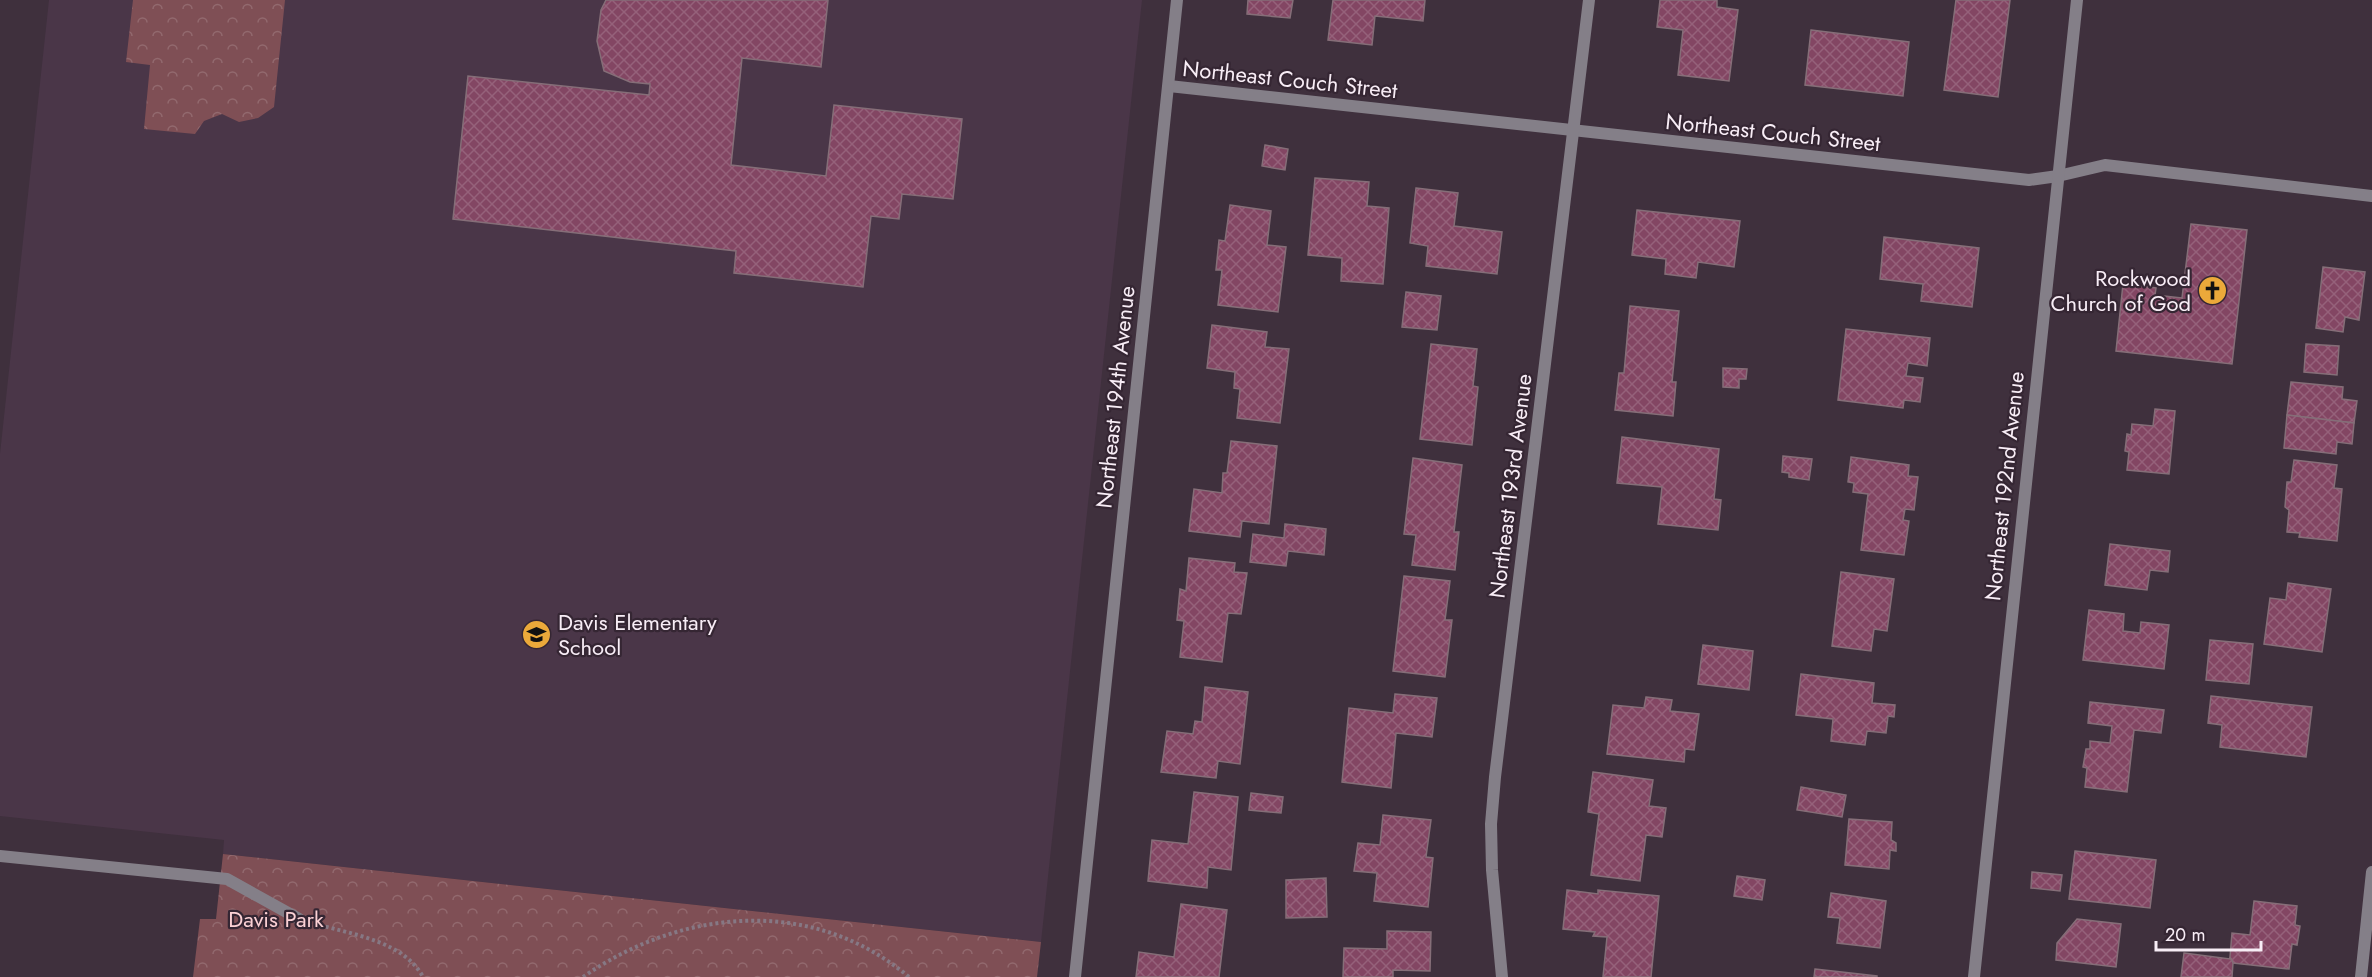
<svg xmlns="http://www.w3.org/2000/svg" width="2372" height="977" viewBox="0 0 2372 977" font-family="Jost,sans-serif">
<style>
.built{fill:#4a3648}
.forest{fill:url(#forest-crowns)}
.building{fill:url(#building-cross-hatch);stroke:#856e78;stroke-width:1.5}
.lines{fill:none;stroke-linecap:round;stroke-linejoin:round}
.path{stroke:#867884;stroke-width:4;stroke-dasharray:3 3;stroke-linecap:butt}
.minor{stroke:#847f88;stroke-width:12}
.tertiary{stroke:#847f88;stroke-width:12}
.labels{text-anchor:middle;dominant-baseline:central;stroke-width:4.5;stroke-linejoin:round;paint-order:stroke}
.street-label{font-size:22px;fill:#f8edf6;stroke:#352633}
.poi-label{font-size:22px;fill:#f8edf6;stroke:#352633;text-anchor:end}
.park-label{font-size:22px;fill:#fcd1d5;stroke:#352633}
</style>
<defs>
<pattern id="forest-crowns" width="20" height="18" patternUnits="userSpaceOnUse" patternTransform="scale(1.5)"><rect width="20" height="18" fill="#7f4f55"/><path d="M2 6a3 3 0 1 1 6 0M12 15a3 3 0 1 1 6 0" fill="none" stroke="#92696e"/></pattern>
<pattern id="building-cross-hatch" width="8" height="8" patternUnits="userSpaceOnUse" patternTransform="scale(1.5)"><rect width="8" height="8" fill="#834663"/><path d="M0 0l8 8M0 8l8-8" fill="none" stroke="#95617a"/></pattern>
</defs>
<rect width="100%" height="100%" fill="#3f303d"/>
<!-- built -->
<path class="built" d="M49,0H1142L1041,942L223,854L224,840L0,816V454Z"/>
<!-- forest -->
<g class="forest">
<path d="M133,0H285L274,107L258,118L239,122L222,114L204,121L195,134L144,129L150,65L126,62Z"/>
<path d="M223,854L1041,942L1037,977H193L200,919H216Z"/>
</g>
<!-- building -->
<g class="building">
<path d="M606,0H828L821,67L742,58L731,165L826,176L834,105L962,119L953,199L902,194L899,219L871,216L863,287L734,273L736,251L453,219L468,76L649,95L650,84L630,82L604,71L597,41L601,10Z"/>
<path d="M1248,0H1293L1290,18L1247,14Z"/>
<path d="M1333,0H1425L1423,21L1375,16L1372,45L1328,40Z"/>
<path d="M1660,0H1717V7L1738,10L1729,81L1678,75L1683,30L1657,27Z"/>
<path d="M1956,0H2010L1998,97L1944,90Z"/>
<path d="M1811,30L1909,42L1903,96L1805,85Z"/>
<path d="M1265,145L1288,149L1285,170L1262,166Z"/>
<path d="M1315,178L1369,182L1367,206L1389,208L1383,284L1341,281L1342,258L1308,255Z"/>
<path d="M1416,188L1458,193L1454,226L1502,232L1497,274L1426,266L1428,246L1410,243Z"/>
<path d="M1230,205L1271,211L1267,245L1286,247L1278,312L1218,305L1222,270H1216L1219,240L1225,241Z"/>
<path d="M1637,210L1740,221L1734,267L1698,262L1696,278L1665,274L1666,259L1632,255Z"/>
<path d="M2191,224L2247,230L2232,364L2116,351L2123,284L2156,288L2155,295L2182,298Z"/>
<path d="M1884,237L1979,248L1972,307L1921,301L1923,284L1880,279Z"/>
<path d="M2323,267L2365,272L2359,320L2345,317L2343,332L2316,328Z"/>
<path d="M1406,292L1441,296L1437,330L1402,327Z"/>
<path d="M1630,306L1679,311L1672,382H1676L1673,416L1615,410L1619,373H1624Z"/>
<path d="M1212,325L1267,332L1265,347L1289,349L1280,423L1237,418L1240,389L1234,388L1235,372L1207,368Z"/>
<path d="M1846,329L1930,338L1927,366L1908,363L1906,376L1923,378L1920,402L1904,400L1903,408L1838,400Z"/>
<path d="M1431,344L1477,349L1473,386L1478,387L1472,445L1420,439Z"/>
<path d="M2306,344L2339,346L2337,375L2304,372Z"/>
<path d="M1723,368L1747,369L1746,379H1739V388L1723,387Z"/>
<path d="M2291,382L2343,387L2342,399L2357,401L2354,423L2287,415Z"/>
<path d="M2155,409L2175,411L2169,474L2127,470L2129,452L2125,451L2127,434L2131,435L2132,424L2153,426Z"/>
<path d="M2287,415L2354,423L2352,444L2337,442L2336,454L2284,448Z"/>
<path d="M1622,437L1719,449L1714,499L1721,500L1718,530L1658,524L1662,487L1617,483Z"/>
<path d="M1231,441L1277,446L1269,524L1242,521L1240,537L1189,531L1194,489L1222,493L1223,473H1227Z"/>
<path d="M1783,456L1812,459L1809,480L1789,477V473L1782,472Z"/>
<path d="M1851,457L1909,465L1908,476L1918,477L1914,510L1905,509L1903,520L1909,521L1904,555L1861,550L1868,494L1853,492L1854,483L1848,482Z"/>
<path d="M1413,458L1462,465L1454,532H1459L1455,570L1412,565L1416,535L1404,534Z"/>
<path d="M2294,460L2337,465L2334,488L2342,489L2337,541L2299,537L2300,533L2287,532L2289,510L2285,507L2287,482H2291Z"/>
<path d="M1285,524L1326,529L1324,555L1288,551L1286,566L1250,562L1253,534L1284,538Z"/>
<path d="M2110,544L2170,551L2168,572L2150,570L2147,590L2105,585Z"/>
<path d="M1189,558L1235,563L1234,572L1247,573L1241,614L1228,613L1222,662L1180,657L1184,621L1177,620L1180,589L1186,591Z"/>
<path d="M1841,572L1894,579L1887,631L1874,629L1871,651L1832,646Z"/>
<path d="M1404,576L1450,581L1445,620H1452L1445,677L1393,671Z"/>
<path d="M2288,583L2331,589L2322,652L2264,644L2270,598L2286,600Z"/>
<path d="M2089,610L2124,614L2123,631L2140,633L2141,622L2169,625L2164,669L2083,660Z"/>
<path d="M2210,640L2253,644L2249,684L2206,680Z"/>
<path d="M1703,645L1753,651L1749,690L1698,684Z"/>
<path d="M1801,674L1874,683L1872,703L1895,705L1894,717L1888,716L1886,733L1867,731L1865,745L1831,741L1833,719L1796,715Z"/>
<path d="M1205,687L1248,692L1240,764L1218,761L1216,778L1161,772L1167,731L1193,734L1195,721L1202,722Z"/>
<path d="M1395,694L1437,698L1432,737L1396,733L1391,788L1342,782L1349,708L1393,713Z"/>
<path d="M2211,696L2312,707L2306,757L2220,747L2222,725L2208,723Z"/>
<path d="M1646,697L1672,700L1670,711L1699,714L1694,750L1685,749L1684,762L1607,754L1613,705L1644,708Z"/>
<path d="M2090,702L2164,710L2161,733L2134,730L2127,792L2085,787L2087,768L2083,767L2086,749H2090V741L2110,743L2112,726L2088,723Z"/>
<path d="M1593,772L1653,780L1649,806L1666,808L1662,837L1646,835L1640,881L1591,875L1599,814L1588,812Z"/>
<path d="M1801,787L1846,795L1842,817L1797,810Z"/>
<path d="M1194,792L1238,797L1231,870L1208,867L1207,888L1148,881L1152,840L1188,844Z"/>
<path d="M1251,793L1283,797L1281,813L1249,810Z"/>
<path d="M1383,815L1431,820L1426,857L1433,858L1428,907L1374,901L1377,873L1354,871L1358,843L1380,845Z"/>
<path d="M1849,819L1892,822L1891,840L1896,843V851L1890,850L1889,869L1845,865Z"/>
<path d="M2075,851L2156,860L2150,908L2069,899Z"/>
<path d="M2032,872L2062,875L2060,891L2031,888Z"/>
<path d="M1737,876L1765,880L1762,900L1734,896Z"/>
<path d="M1326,878L1327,917L1286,918V880Z"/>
<path d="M1567,890L1598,894V890L1659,896L1651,977H1603L1607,937L1593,936L1595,932L1563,929Z"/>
<path d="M1831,893L1886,901L1880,948L1837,943L1840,918L1828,917Z"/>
<path d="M2254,901L2297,906L2295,925L2300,926L2297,945L2292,944L2289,969L2233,963L2230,957L2232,933L2250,935Z"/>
<path d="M1181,904L1227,910L1219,977H1136L1139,952L1174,957Z"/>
<path d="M2077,919L2121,924L2116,967L2056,960L2057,943Z"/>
<path d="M1387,931L1431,932L1430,971L1393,970V977H1343L1344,948L1387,949Z"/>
<path d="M2184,953L2230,959V957L2233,963L2232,977H2181Z"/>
<path d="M1815,969L1877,976V977H1814Z"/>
</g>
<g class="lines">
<!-- path -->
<g class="path">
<path d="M320,925C355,935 404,942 423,977"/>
<path d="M583,977C682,908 813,896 909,977"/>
</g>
<!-- minor -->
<g class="minor">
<path d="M1169,86L2029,180L2058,176L2105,165L2372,196"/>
<path d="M0,856L227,879L299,919"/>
<path d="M1075,977L1177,0"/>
<path d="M1502,977L1492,870L1491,824L1495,777L1589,0"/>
<path d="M2361,977L2372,872"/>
</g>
<!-- tertiary -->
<path class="tertiary" d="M1974,977L2077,0"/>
</g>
<!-- icons -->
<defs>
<symbol id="church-disc" viewBox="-11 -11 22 22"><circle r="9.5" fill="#eba93a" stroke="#352633"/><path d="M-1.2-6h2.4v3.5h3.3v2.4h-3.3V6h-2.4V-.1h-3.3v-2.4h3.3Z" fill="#111"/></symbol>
<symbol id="school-disc" viewBox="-11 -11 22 22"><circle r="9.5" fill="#eba93a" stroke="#352633"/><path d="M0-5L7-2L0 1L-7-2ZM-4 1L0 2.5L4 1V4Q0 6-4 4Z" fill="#111"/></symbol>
</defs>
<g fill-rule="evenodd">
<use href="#church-disc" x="2196" y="274" width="33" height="33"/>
<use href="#school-disc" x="520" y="618" width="33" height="33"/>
</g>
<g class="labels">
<!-- street labels -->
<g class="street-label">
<text transform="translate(1290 79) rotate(6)">Northeast Couch Street</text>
<text transform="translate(1773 132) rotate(6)">Northeast Couch Street</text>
<text transform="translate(1115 397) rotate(-84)">Northeast 194th Avenue</text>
<text transform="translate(1510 486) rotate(-83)">Northeast 193rd Avenue</text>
<text transform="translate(2004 486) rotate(-84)">Northeast 192nd Avenue</text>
</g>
<!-- poi labels -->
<g class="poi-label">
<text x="2191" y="278">Rockwood<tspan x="2191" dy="25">Church of God</tspan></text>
<text x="558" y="622" text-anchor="start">Davis Elementary<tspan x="558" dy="25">School</tspan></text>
</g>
<!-- park labels -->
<g class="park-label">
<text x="276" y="919">Davis Park</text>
</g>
</g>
<!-- scale -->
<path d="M2156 941v9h105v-9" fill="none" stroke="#f8edf6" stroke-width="3"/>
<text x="2165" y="941" font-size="18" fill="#f8edf6" stroke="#352633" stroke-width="4.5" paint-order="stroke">20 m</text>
</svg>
